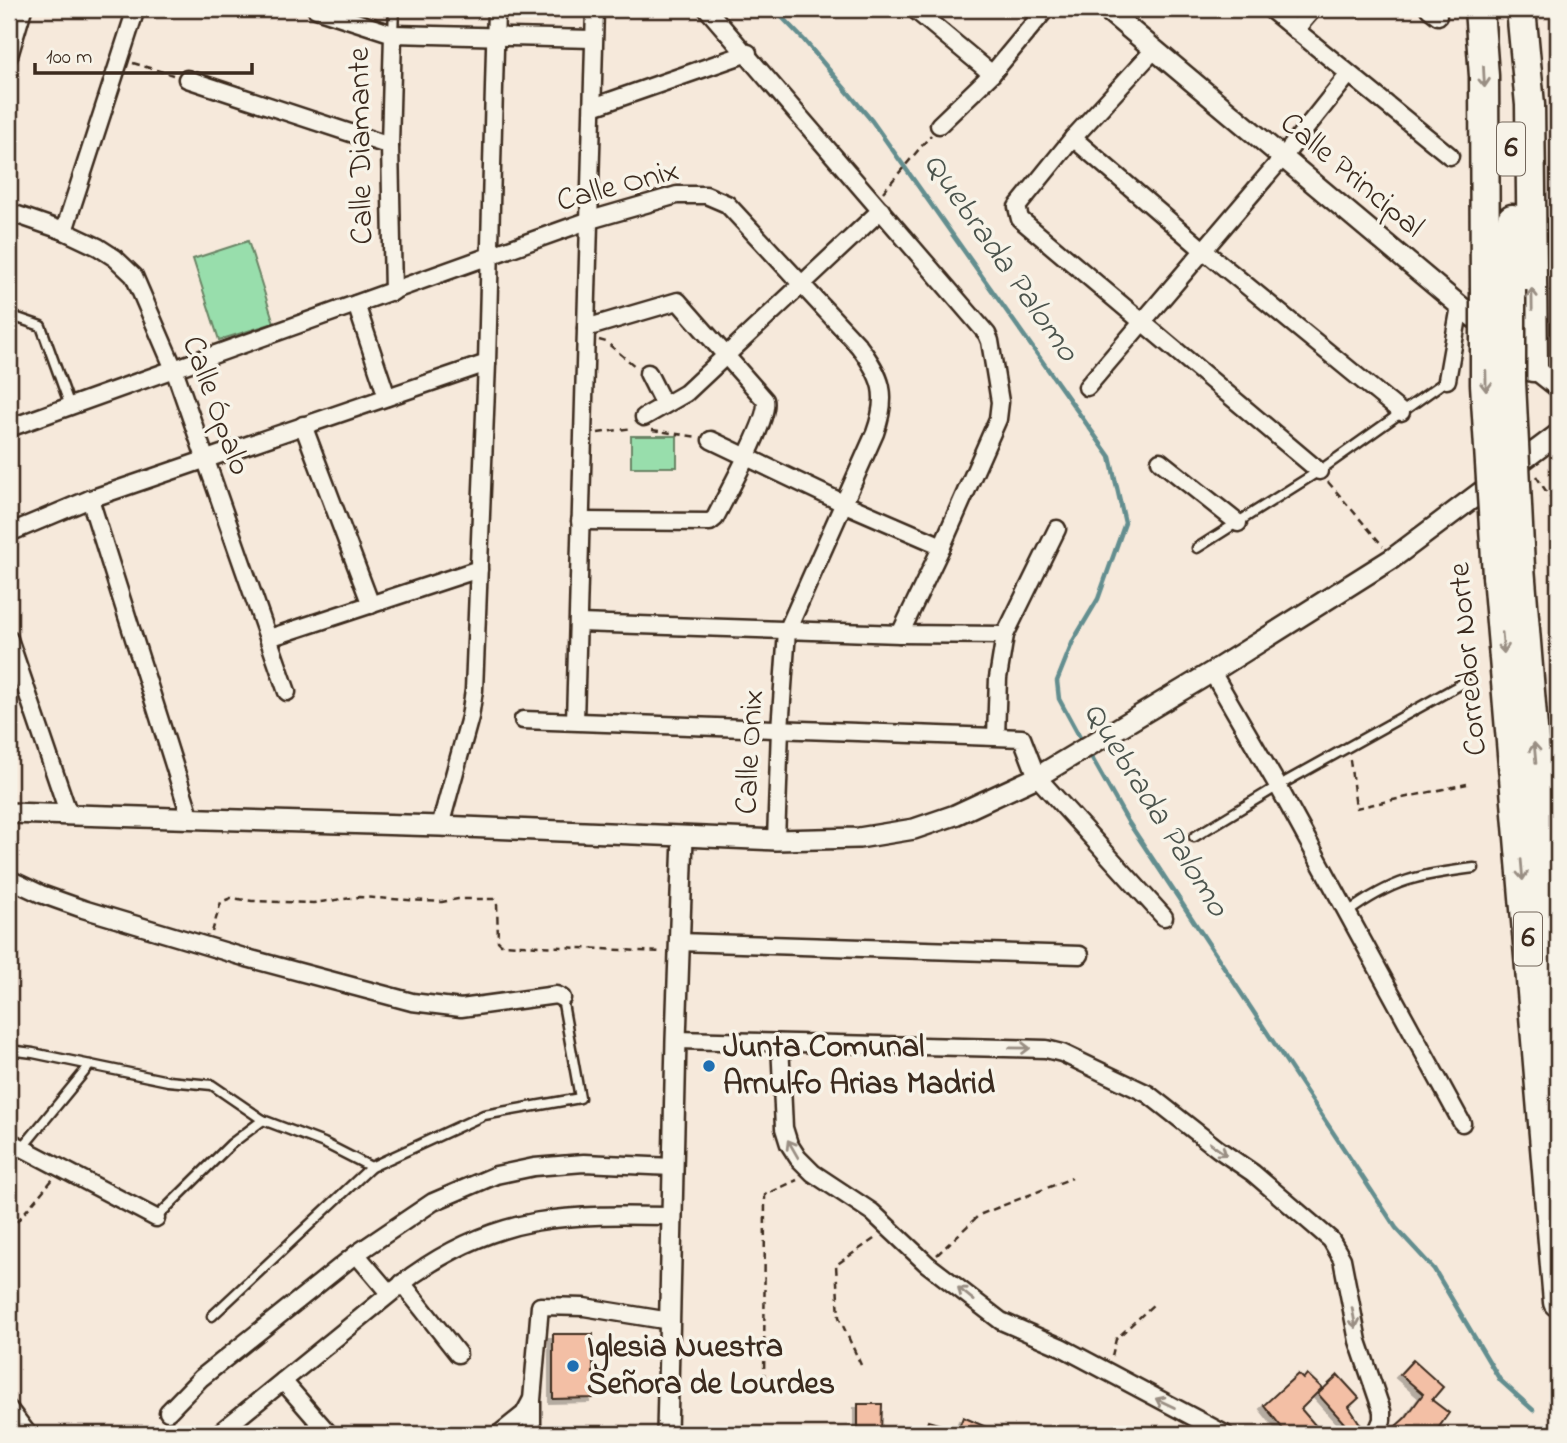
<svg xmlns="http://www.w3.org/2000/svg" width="1567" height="1443" viewBox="0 0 1567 1443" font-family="'Indie Flower',sans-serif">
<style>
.green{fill:#98deac;stroke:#6a8465;stroke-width:2}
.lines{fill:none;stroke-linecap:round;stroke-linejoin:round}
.stream{stroke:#648e8f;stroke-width:4.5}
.building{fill:#f3bfa5;stroke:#3b2a1e;stroke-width:2;filter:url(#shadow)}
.service-casing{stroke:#3b2a1e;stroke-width:13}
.minor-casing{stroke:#3b2a1e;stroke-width:21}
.tertiary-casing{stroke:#3b2a1e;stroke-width:24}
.motorway-casing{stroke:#3b2a1e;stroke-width:33}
.path{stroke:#3b2a1e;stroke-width:2.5;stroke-dasharray:7 5;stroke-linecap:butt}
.service{stroke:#f7f3e8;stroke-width:8}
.minor{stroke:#f7f3e8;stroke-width:16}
.tertiary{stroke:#f7f3e8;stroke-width:19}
.motorway{stroke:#f7f3e8;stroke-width:28}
.motorway-bridge-casing{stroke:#3b2a1e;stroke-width:33;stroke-linecap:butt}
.motorway-bridge{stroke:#f7f3e8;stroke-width:28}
.oneway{stroke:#998e83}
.poi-dot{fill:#1f6fb2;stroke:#f7f3e8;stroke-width:2.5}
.labels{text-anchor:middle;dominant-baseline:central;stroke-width:7;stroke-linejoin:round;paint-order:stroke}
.shield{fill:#f7f3e8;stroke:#73665b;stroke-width:2}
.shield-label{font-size:30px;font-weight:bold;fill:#3b2a1e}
.street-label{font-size:32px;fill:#3b2a1e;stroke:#f7f3e8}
.poi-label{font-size:32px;font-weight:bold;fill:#3b2a1e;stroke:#f7f3e8;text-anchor:start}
.water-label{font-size:33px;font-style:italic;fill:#4c544d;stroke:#f7f3e8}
</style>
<defs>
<filter id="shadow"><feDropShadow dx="-4" dy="4" stdDeviation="0" flood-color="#0004"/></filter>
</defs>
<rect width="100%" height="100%" fill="#f6e9db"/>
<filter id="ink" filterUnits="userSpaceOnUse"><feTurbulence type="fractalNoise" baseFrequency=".0143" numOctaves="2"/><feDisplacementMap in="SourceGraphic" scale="14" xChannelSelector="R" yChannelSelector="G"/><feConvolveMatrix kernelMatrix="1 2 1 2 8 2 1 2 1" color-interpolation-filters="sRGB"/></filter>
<g filter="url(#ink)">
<!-- green -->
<g class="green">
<path d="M248,241L274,323L219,340L193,259Z"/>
<rect x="631" y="436" width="46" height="31"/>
</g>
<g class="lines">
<!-- stream -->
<g class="stream">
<path d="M774,9L804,40L872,121L1110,457L1125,523L1098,599L1073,641L1057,681L1059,699L1083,743"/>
<path d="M1088,751L1127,820L1396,1228L1434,1269L1500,1380L1533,1410"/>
</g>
</g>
<!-- building -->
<g class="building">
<path d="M553,1334H593V1398L553,1399Z"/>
<path d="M1413,1360L1443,1387L1432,1400L1449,1413L1434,1434H1387L1406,1417L1423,1394L1400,1374Z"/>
<path d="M1298,1374L1303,1379L1307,1374L1322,1388L1301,1409L1323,1434H1287L1264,1405Z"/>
<path d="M1338,1375L1359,1398L1349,1407L1364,1430L1357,1434H1347L1341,1424L1344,1423L1318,1394Z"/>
<path d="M858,1404H882L881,1434H858Z"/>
<path d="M963,1417L1002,1434H924L928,1421L958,1430Z"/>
</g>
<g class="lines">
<defs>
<g id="service">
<path d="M393,34L394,9"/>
<path d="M9,315L41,326L70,406"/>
<path d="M1197,548L1319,471L1447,380"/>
<path d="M1194,837L1278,786L1465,682"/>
<path d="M1347,913C1393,879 1419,875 1474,868"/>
<path d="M9,1050L33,1053L168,1081L212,1085L263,1120L324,1143L371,1167"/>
<path d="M22,1148L90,1065"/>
<path d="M156,1218L231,1144L263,1120"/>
<path d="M212,1316L371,1167L484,1115L580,1098L562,998"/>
</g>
<g id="minor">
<path d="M316,9L393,34L390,146L393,292"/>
<path d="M707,9L987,334L990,341L1000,402L998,419L942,546L900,634"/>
<path d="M914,9L992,74"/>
<path d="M1270,9L1450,156"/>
<path d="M1429,9L1438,16"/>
<path d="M1295,30L1313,9"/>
<path d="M393,34L593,39"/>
<path d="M1154,50L1073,138L1017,207L1020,219L1319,471"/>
<path d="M9,56L23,9"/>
<path d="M187,79L390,146"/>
<path d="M593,107L748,53"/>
<path d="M939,125L992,74L1046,9"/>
<path d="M1073,138L1202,249L1401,412"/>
<path d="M9,212L64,231L98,247L115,258L134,276L174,369L287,692"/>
<path d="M64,231L136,9"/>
<path d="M356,304L387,397"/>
<path d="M648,373L664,405"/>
<path d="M1447,380L1460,306"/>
<path d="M1087,387L1283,157L1349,74"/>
<path d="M644,417L686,393L881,210"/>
<path d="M303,425L371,605"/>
<path d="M9,428L590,220L677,195H706L727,204L858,345C882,377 889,394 875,433L787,631L780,729L776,840"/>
<path d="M711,440L845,504L942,546"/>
<path d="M1160,461L1238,523"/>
<path d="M90,499L191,819"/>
<path d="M580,521L710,522L715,518C725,498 771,416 765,400L678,301L586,328"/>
<path d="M9,533L90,499L487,363"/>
<path d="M579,623L900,634L1005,635"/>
<path d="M269,638L479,569"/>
<path d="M9,639L69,815"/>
<path d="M1212,672L1278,786L1462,1123"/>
<path d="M523,720L1022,738L1037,777L1164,917"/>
<path d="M575,721L595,9"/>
<path d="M996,736L998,678L1005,635L1057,529"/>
<path d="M440,826L470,717L474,690L487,363L496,9"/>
<path d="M9,879L41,894L83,909L247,958L412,1002L461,1008L556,995L562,998"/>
<path d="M679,942L1080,955"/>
<path d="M676,1040L1046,1049L1062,1053L1148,1094L1218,1149L1253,1173L1331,1240L1342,1259L1358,1341L1382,1411V1420L1376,1434"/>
<path d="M780,1043L784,1128L789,1144L798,1158L813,1173L872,1212L927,1264L1001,1321L1061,1347L1225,1434"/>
<path d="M9,1141L156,1218"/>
<path d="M356,1254L389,1293"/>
<path d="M402,1283L458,1354"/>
<path d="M283,1381L329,1434"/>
<path d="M9,1409L28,1434"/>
<path d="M168,1412L201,1378L356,1254L433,1202L496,1175L534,1167L584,1163L673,1167"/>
<path d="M218,1434L413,1275C501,1213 569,1214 672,1216"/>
<path d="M499,1434L524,1414L531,1401"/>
<path d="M532,1434V1400L540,1306L584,1307L670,1321"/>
</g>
<g id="tertiary">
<path d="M1106,9L1491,332"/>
<path d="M1525,361L1558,387"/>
<path d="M9,813L440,826L776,840L859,838L914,829L955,815L1037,777L1212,672L1393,558L1558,434"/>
<path d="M667,1434L676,1040L683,837"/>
</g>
<g id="motorway">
<path d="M1479,9L1484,76L1485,288"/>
<path d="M1521,9L1530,105L1533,367"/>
<path d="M1511,290L1512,219"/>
<path d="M1520,567L1558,1041"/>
<path d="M1497,575L1558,1302"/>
</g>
</defs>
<!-- service casing -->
<use href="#service" class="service-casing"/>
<!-- minor casing -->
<use href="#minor" class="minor-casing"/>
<!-- tertiary casing -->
<use href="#tertiary" class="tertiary-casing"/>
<!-- motorway casing -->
<use href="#motorway" class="motorway-casing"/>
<!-- path -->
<g class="path">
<path d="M133,63L173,75"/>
<path d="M883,192L931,135"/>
<path d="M599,340L606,342L636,367"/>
<path d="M652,430L697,437"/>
<path d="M598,433L633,428"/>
<path d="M1536,476L1554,503L1558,579"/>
<path d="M1328,482L1383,546"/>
<path d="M1558,620V622"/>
<path d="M1350,760L1356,808L1467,784"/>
<path d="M212,932L221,902L231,898L252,901L313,903L359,897L442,902L458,899H494L497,903L498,941L501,944L661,952"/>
<path d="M9,1231L53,1179"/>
<path d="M937,1255L979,1215L1072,1178"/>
<path d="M1112,1356L1116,1339L1154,1304"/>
<path d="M861,1365L839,1317L836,1265L877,1237"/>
<path d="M764,1392L765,1195L797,1180"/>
</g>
<!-- service -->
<use href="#service" class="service"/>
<!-- minor -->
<use href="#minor" class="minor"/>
<!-- tertiary -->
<use href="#tertiary" class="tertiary"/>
<!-- motorway -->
<use href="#motorway" class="motorway"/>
<defs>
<g id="motorway-bridge">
<path d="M1485,288V384L1497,575"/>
<path d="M1511,290V382L1520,567"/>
</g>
</defs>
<!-- motorway-bridge casing -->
<use href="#motorway-bridge" class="motorway-bridge-casing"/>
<!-- motorway-bridge -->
<use href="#motorway-bridge" class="motorway-bridge"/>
</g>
<!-- one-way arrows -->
<defs><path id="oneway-shaft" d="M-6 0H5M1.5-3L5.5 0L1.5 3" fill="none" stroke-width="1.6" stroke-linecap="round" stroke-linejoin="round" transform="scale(1.75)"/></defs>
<g class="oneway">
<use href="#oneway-shaft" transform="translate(1484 77) rotate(87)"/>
<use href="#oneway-shaft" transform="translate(1532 299) rotate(-91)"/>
<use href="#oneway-shaft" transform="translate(1486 381) rotate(89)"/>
<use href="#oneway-shaft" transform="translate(1503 643) rotate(85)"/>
<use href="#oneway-shaft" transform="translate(1535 753) rotate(-95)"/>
<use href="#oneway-shaft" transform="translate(1522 870) rotate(85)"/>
<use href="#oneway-shaft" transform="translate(1020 1048) rotate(1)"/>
<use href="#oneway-shaft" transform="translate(793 1149) rotate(-120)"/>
<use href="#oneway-shaft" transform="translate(1218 1149) rotate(36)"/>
<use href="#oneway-shaft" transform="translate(966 1294) rotate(-141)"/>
<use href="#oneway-shaft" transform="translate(1354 1318) rotate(79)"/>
<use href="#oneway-shaft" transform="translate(1165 1403) rotate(-154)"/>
</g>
</g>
<!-- markers -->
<g class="poi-dot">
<circle cx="709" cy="1066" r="7"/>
<circle cx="573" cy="1366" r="7"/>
</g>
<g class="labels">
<!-- shield labels -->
<g class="shield">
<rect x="1497" y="122.5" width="28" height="53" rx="5"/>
<rect x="1514" y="912.5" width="28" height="53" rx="5"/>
</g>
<g class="shield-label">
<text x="1511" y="149">6</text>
<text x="1528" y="939">6</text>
</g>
<!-- street labels -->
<g class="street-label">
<text transform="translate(362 146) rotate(-91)">Calle Diamante</text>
<text transform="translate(1351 176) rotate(40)">Calle Principal</text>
<text transform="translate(618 187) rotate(-15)">Calle Onix</text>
<text transform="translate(215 406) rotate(70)">Calle Ópalo</text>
<text transform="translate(1469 659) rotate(-95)">Corredor Norte</text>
<text transform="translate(751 752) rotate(-87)">Calle Onix</text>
</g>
<!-- poi labels -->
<g class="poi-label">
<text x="723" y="1048">Junta Comunal<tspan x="723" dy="37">Arnulfo Arias Madrid</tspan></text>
<text x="587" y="1348">Iglesia Nuestra<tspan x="587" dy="37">Señora de Lourdes</tspan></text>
</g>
<!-- water labels -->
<g class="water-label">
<text transform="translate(1000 258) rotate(55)">Quebrada Palomo</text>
<text transform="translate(1155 810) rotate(58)">Quebrada Palomo</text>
</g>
</g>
<!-- margin -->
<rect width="1567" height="1443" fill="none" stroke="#f7f3e8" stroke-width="35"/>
<rect x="18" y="18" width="1532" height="1408" fill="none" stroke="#3b2a1e" stroke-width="2.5" filter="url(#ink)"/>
<!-- scale -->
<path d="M35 63v10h217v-10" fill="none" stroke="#3b2a1e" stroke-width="3.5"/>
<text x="46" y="63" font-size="21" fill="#3b2a1e" stroke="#f7f3e8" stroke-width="5" paint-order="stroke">100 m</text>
</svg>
